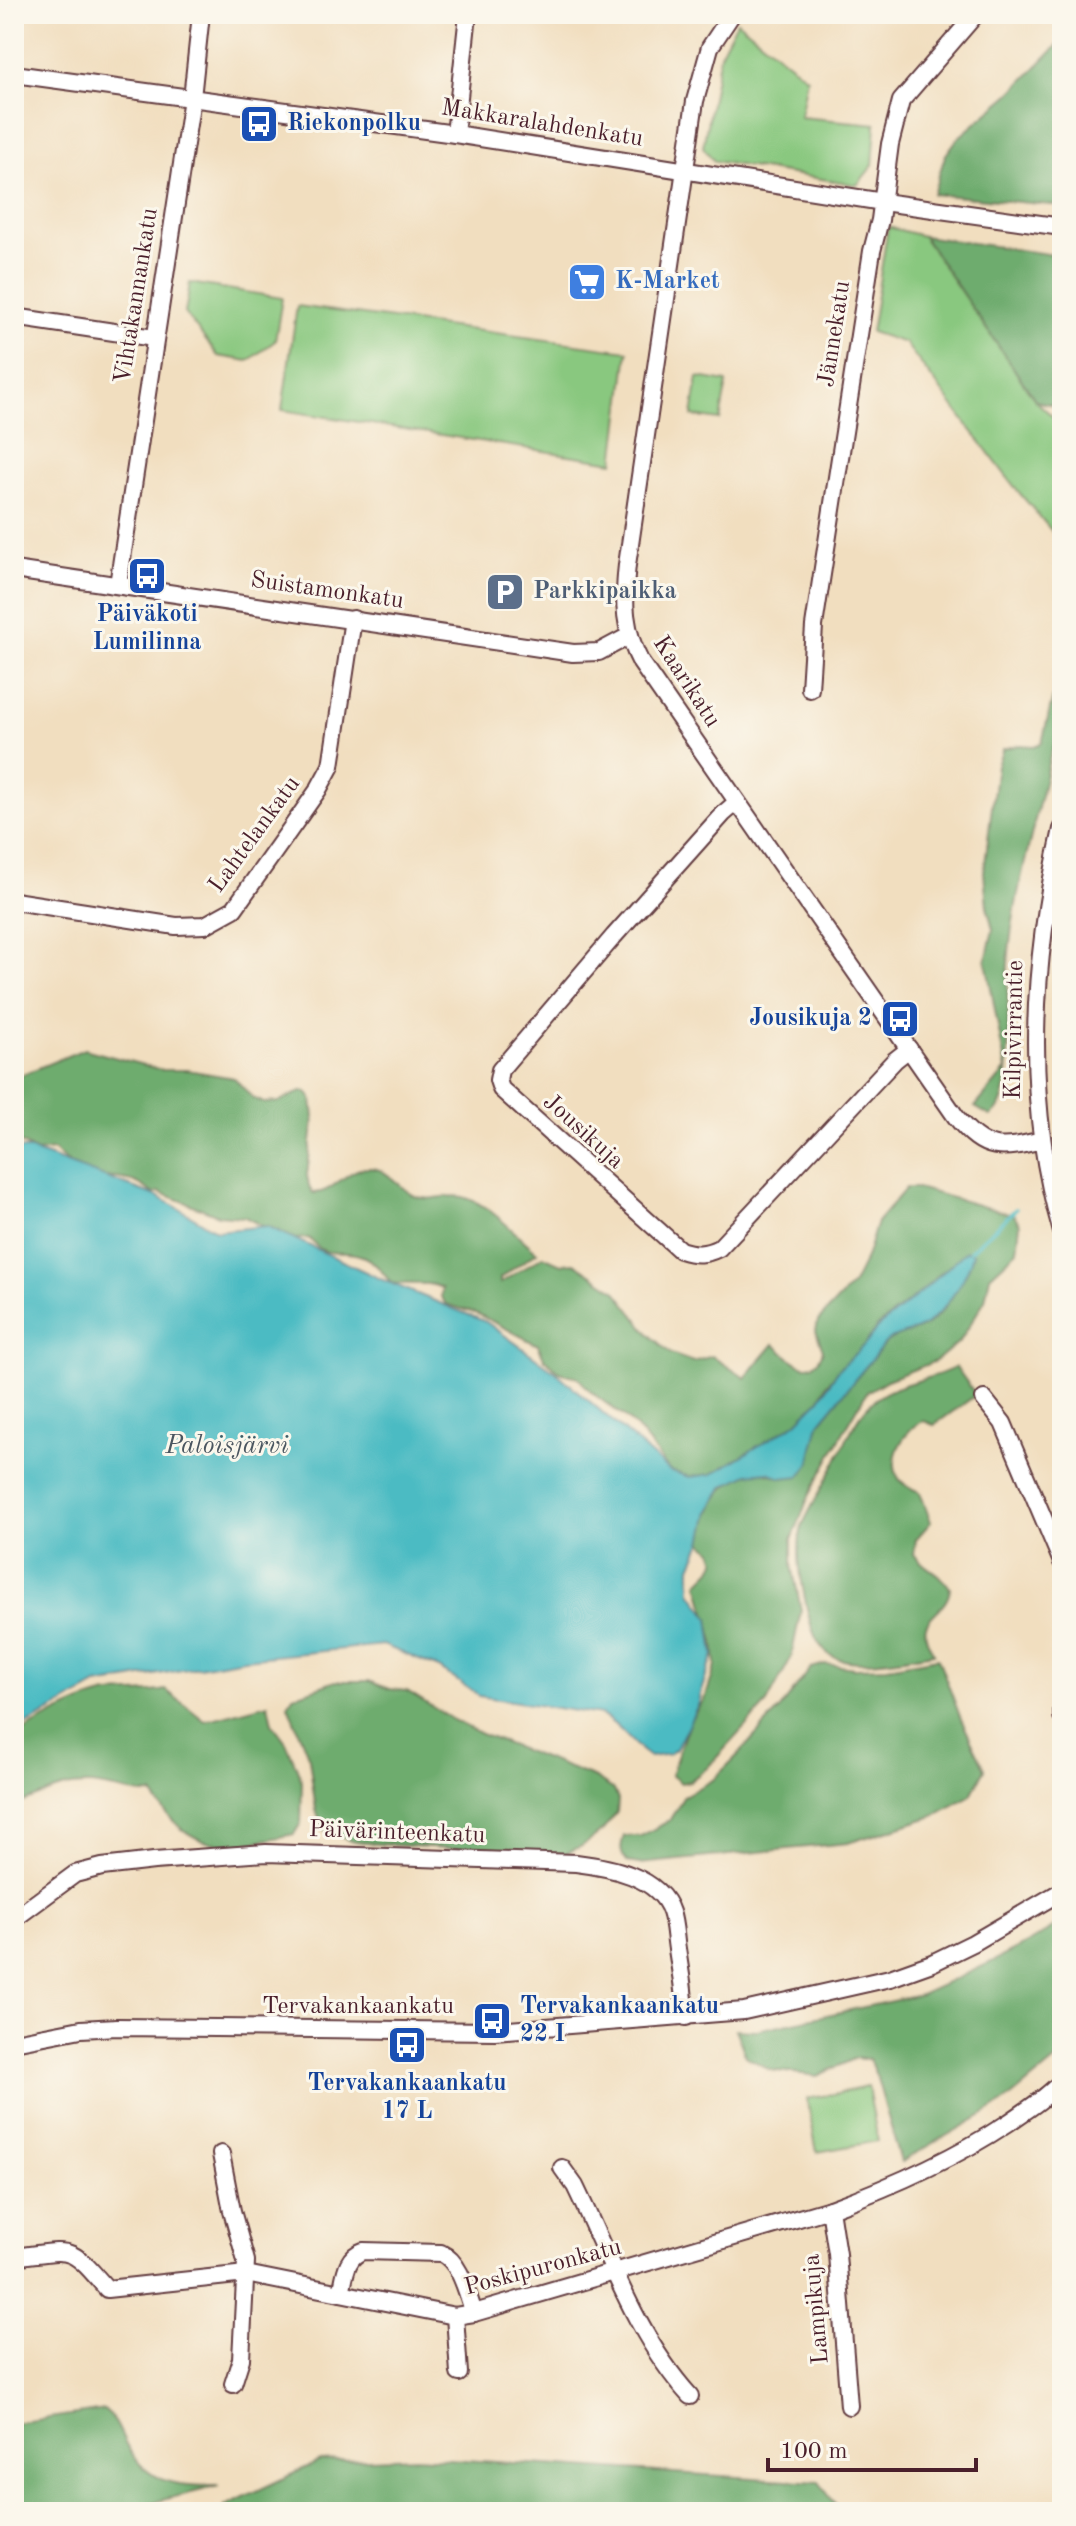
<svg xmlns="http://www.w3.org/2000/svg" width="1076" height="2526" viewBox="0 0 1076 2526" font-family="'Old Standard TT',serif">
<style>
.green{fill:#89c87f;stroke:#6a7455;stroke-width:2}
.forest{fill:#6eac6e;stroke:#5c664c;stroke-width:2}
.water{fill:#4cbbc3;stroke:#4b6d77;stroke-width:2}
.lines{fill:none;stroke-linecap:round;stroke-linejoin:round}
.stream{stroke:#4cbbc3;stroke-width:4}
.street-casing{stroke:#633c41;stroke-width:20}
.street{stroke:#fff;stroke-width:16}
.labels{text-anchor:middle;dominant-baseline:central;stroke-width:6;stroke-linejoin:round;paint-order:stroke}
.transit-label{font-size:24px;font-weight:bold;fill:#164399;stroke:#fbf7ec;text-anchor:start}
.street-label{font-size:24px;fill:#4a1f2b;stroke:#fbf7ec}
.shop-label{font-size:24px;font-weight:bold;fill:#366cbe;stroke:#fbf7ec;text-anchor:start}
.service-label{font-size:24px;font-weight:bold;fill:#4e5e75;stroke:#fbf7ec;text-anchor:start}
.water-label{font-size:26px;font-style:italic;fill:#4b5660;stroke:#fbf7ec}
</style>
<rect width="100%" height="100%" fill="#fbf7ec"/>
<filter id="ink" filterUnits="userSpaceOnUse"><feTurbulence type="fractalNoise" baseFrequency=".0125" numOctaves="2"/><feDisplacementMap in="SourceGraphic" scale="16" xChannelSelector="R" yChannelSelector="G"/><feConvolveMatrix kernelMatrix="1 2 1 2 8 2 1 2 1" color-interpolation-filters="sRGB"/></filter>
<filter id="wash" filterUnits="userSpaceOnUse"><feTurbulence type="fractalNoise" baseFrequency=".006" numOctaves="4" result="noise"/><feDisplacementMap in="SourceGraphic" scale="32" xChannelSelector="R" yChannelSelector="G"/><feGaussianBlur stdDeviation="1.8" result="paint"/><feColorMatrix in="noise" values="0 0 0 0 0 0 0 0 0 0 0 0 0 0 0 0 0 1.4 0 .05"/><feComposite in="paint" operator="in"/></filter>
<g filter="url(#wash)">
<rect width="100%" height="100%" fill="#f1debf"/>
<!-- green -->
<g class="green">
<path d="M737,21L807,78L800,117L876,124L873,165L857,185L714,161L703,147L720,54Z"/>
<path d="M888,227L923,236L1036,401L1062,425V543L1017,490L905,343L871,332Z"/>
<path d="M190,283L282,298L275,341L248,361L218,356L185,313Z"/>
<path d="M297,306L628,351L614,462L282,410Z"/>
<path d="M698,377L727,382L720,420L692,416Z"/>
<path d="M868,2087L878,2141L817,2152L807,2099Z"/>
</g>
<!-- forest -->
<g class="forest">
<path d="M1062,41V206L933,194L945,156L958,138L1010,94Z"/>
<path d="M923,236L1062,256V407L1036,401Z"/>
<path d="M1062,658C1062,680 1065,704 1061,725C1059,738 1052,748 1049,760C1035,827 1013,894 1008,964C1005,992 1018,1107 990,1116L975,1107L1006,1070L986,961L993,929L987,906L984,872L997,765L1003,749L1019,745L1034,746L1042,743Z"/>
<path d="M84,1049L162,1070H187L234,1078L253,1098L264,1103L279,1102L302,1091L307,1092L312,1099L314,1118L307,1175L309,1186L313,1193C333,1194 346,1168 368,1168C388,1167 398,1188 415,1196C431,1203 446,1193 463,1197C492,1205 514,1234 537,1252L500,1278V1283L543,1256L561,1264L574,1263L615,1290L650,1335L671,1354L693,1362L712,1356L745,1378L774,1344C788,1357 813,1383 823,1350L816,1331L818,1321L853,1284L866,1258L877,1222L906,1188H917L1014,1215L1020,1224L1017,1251L990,1276L985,1300L960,1341L936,1361L887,1380L867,1392L843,1433L808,1498L792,1540V1565L801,1610L791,1658L767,1703L707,1768L690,1781L681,1783L671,1775L689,1722L706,1696L716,1665L714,1642L698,1583L712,1569L716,1561L713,1551L702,1542C706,1502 736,1456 781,1478L814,1441L819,1423L886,1342C896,1335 904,1334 916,1330C940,1322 952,1296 964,1276L943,1271L920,1293L877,1327L867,1342L827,1384L820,1399L796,1423L712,1474L690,1477L670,1471C656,1455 647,1437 630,1422C613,1406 591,1396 578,1377L559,1372L544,1358L538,1345L478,1314L446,1304L441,1297L442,1288C427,1280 408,1286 391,1283C383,1273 375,1261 362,1256C338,1247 327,1262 309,1238L295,1239L268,1226H262L245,1217L218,1215L159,1192L153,1194C137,1179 125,1179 105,1177C86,1174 66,1163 53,1150L37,1152L14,1140V1078Z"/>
<path d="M956,1367L976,1395L934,1425L924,1421C905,1427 888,1458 898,1477C902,1485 912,1489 920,1492L931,1522L916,1539L914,1554C924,1569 942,1573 950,1588C948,1617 908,1614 934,1653C907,1657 846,1672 825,1651C812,1638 809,1617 805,1599C800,1574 796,1551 802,1526C812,1505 823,1486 834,1466C846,1443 855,1415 876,1399C899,1381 931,1381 956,1367Z"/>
<path d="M938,1658L961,1719L985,1769L971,1795L934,1816L848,1843L639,1864L627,1862C620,1853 620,1847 624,1836H641L669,1821L684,1796L714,1779L735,1758L779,1710L811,1668L825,1664L855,1668L887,1667Z"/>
<path d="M336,1681H369L389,1689L407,1691L453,1720L481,1734L595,1778L614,1790L618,1800L617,1812L603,1830L582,1846L564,1854L391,1845L354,1842L324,1830L316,1810L309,1758L288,1705L293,1696Z"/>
<path d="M166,1690L205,1721L268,1704L272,1723L286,1742L302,1781L301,1823L294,1834C228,1848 194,1858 152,1794C138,1797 107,1785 88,1785C55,1785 43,1797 14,1805V1739C30,1724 89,1696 110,1694C129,1692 147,1694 166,1690Z"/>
<path d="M1062,1922V2055L1005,2102L901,2162L876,2075L869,2060L856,2058L817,2076L770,2070L746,2056L735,2029L757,2030L920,1995C969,1973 1017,1952 1062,1922Z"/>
<path d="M104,2410C117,2420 120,2433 127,2446C150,2487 179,2485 219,2486L114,2512H14V2423Z"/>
<path d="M416,2457L819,2482L835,2504L836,2512H224L225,2506L320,2461Z"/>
</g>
<!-- water -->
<path class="water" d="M14,1149H28L159,1197L217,1231L267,1226L383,1280L486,1322L557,1373L670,1471L690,1477L712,1474L796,1423L820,1399L838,1370L867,1342L877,1328L920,1293L966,1251L973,1253C969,1276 941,1318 920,1328C908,1334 897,1334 886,1342L819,1423L809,1465L800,1476L781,1478L769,1472L748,1474L724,1486L709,1511L702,1542L691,1567V1592L709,1618L714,1655L703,1685L699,1703L676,1749L669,1754L650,1757C631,1745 621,1725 601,1715L479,1696L439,1668L383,1645L244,1659L97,1685L14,1732Z"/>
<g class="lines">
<!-- stream -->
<path class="stream" d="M970,1251L1016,1209"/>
</g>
</g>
<g filter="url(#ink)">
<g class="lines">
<defs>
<g id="street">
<path d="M732,14L710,47L695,101L627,565C623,601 624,631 641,663L956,1117C985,1153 1001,1150 1042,1140"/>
<path d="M14,74L455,134L883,202L1062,227"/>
<path d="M455,134L468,14"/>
<path d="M14,317L154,338"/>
<path d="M14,570L573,653L599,652L629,636"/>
<path d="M118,585L192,98L201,14"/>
<path d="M810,689L814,626L872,251L880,220L890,144L901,101L976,14"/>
<path d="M737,802L723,814L614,936L500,1070L498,1080L501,1089L680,1250C695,1255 705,1255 719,1248L895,1060L909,1049"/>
<path d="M1062,829C1032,963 1023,1099 1062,1232"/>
<path d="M14,901L176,926L205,925L234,909L318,790L331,766L353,619"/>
<path d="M984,1399L1003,1423L1062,1562"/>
<path d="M1062,1707V1716"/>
<path d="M14,1919L75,1874L102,1867L154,1861L266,1853L576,1863C609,1867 659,1876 671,1912C675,1924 675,1937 677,1949C681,1972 684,1995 686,2017"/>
<path d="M14,2042L81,2029L117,2027L495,2031L744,2011L890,1978L932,1963L973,1943L1062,1891"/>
<path d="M221,2154L232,2211L246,2261L241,2359L233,2384"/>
<path d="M562,2168L575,2186C609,2256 637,2338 690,2396"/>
<path d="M830,2209L837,2254L849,2406"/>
<path d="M14,2257C72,2250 68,2243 107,2289L246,2274L455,2316L474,2313L830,2209C893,2186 952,2160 1008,2123C1027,2110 1047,2097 1062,2081"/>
<path d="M341,2293C345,2277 345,2257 363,2251L441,2253C461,2262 467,2294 474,2313"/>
<path d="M455,2316L459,2373"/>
</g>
</defs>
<!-- street casing -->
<use href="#street" class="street-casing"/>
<!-- street -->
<use href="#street" class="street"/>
</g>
</g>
<!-- icons -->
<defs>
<symbol id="bus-square" viewBox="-11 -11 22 22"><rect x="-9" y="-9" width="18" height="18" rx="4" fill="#1a4fb4" stroke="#fbf7ec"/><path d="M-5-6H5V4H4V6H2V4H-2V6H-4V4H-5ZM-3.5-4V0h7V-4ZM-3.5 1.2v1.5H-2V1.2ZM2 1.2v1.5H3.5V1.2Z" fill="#fff"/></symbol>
<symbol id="supermarket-square" viewBox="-11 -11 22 22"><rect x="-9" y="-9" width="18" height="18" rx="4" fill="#3f7fe0" stroke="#fbf7ec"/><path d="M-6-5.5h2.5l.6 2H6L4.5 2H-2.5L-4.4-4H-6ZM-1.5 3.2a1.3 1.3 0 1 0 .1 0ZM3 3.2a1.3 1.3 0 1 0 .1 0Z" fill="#fff"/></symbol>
<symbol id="parking-square" viewBox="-11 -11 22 22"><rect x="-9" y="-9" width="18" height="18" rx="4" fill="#5c6f8a" stroke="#fbf7ec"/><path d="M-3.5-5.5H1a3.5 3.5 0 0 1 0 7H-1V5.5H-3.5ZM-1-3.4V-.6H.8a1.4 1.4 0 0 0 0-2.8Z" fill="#fff"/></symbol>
</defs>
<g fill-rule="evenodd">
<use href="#bus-square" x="237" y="102" width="44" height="44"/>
<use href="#supermarket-square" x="565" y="260" width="44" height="44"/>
<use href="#bus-square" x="125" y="554" width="44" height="44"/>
<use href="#parking-square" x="483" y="570" width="44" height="44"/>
<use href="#bus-square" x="878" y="997" width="44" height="44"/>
<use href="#bus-square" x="470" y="1999" width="44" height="44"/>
<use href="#bus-square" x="385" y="2023" width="44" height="44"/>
</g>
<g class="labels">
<!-- transit labels -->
<g class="transit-label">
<text x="287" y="124">Riekonpolku</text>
<text x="147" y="615" text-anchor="middle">Päiväkoti<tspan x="147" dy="28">Lumilinna</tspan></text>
<text x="872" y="1019" text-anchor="end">Jousikuja 2</text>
<text x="520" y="2007">Tervakankaankatu<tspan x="520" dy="28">22 I</tspan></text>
<text x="407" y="2084" text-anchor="middle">Tervakankaankatu<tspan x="407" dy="28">17 L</tspan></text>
</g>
<!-- street labels -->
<g class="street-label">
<text transform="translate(542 124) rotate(9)">Makkaralahdenkatu</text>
<text transform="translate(137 296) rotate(-81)">Vihtakannankatu</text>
<text transform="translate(835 334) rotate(-81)">Jännekatu</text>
<text transform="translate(327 591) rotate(8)">Suistamonkatu</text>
<text transform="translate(686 682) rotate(57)">Kaarikatu</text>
<text transform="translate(255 835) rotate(-54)">Lahtelankatu</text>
<text transform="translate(1015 1030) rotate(-89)">Kilpivirrantie</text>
<text transform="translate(583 1132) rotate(42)">Jousikuja</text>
<text transform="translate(397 1833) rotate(2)">Päivärinteenkatu</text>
<text x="358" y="2007">Tervakankaankatu</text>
<text transform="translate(543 2268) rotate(-15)">Poskipuronkatu</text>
<text transform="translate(817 2309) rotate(-95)">Lampikuja</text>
</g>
<!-- shop labels -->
<g class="shop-label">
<text x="615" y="282">K-Market</text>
</g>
<!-- service labels -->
<g class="service-label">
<text x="533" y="592">Parkkipaikka</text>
</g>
<!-- water labels -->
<g class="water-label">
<text x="227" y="1446">Paloisjärvi</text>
</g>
</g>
<!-- margin -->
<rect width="1076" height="2526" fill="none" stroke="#fbf7ec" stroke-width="48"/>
<!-- scale -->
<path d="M768 2458v12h208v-12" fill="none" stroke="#4a1f2b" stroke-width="4"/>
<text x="780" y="2458" font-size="24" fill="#4a1f2b" stroke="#fbf7ec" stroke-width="6" paint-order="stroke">100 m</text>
</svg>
